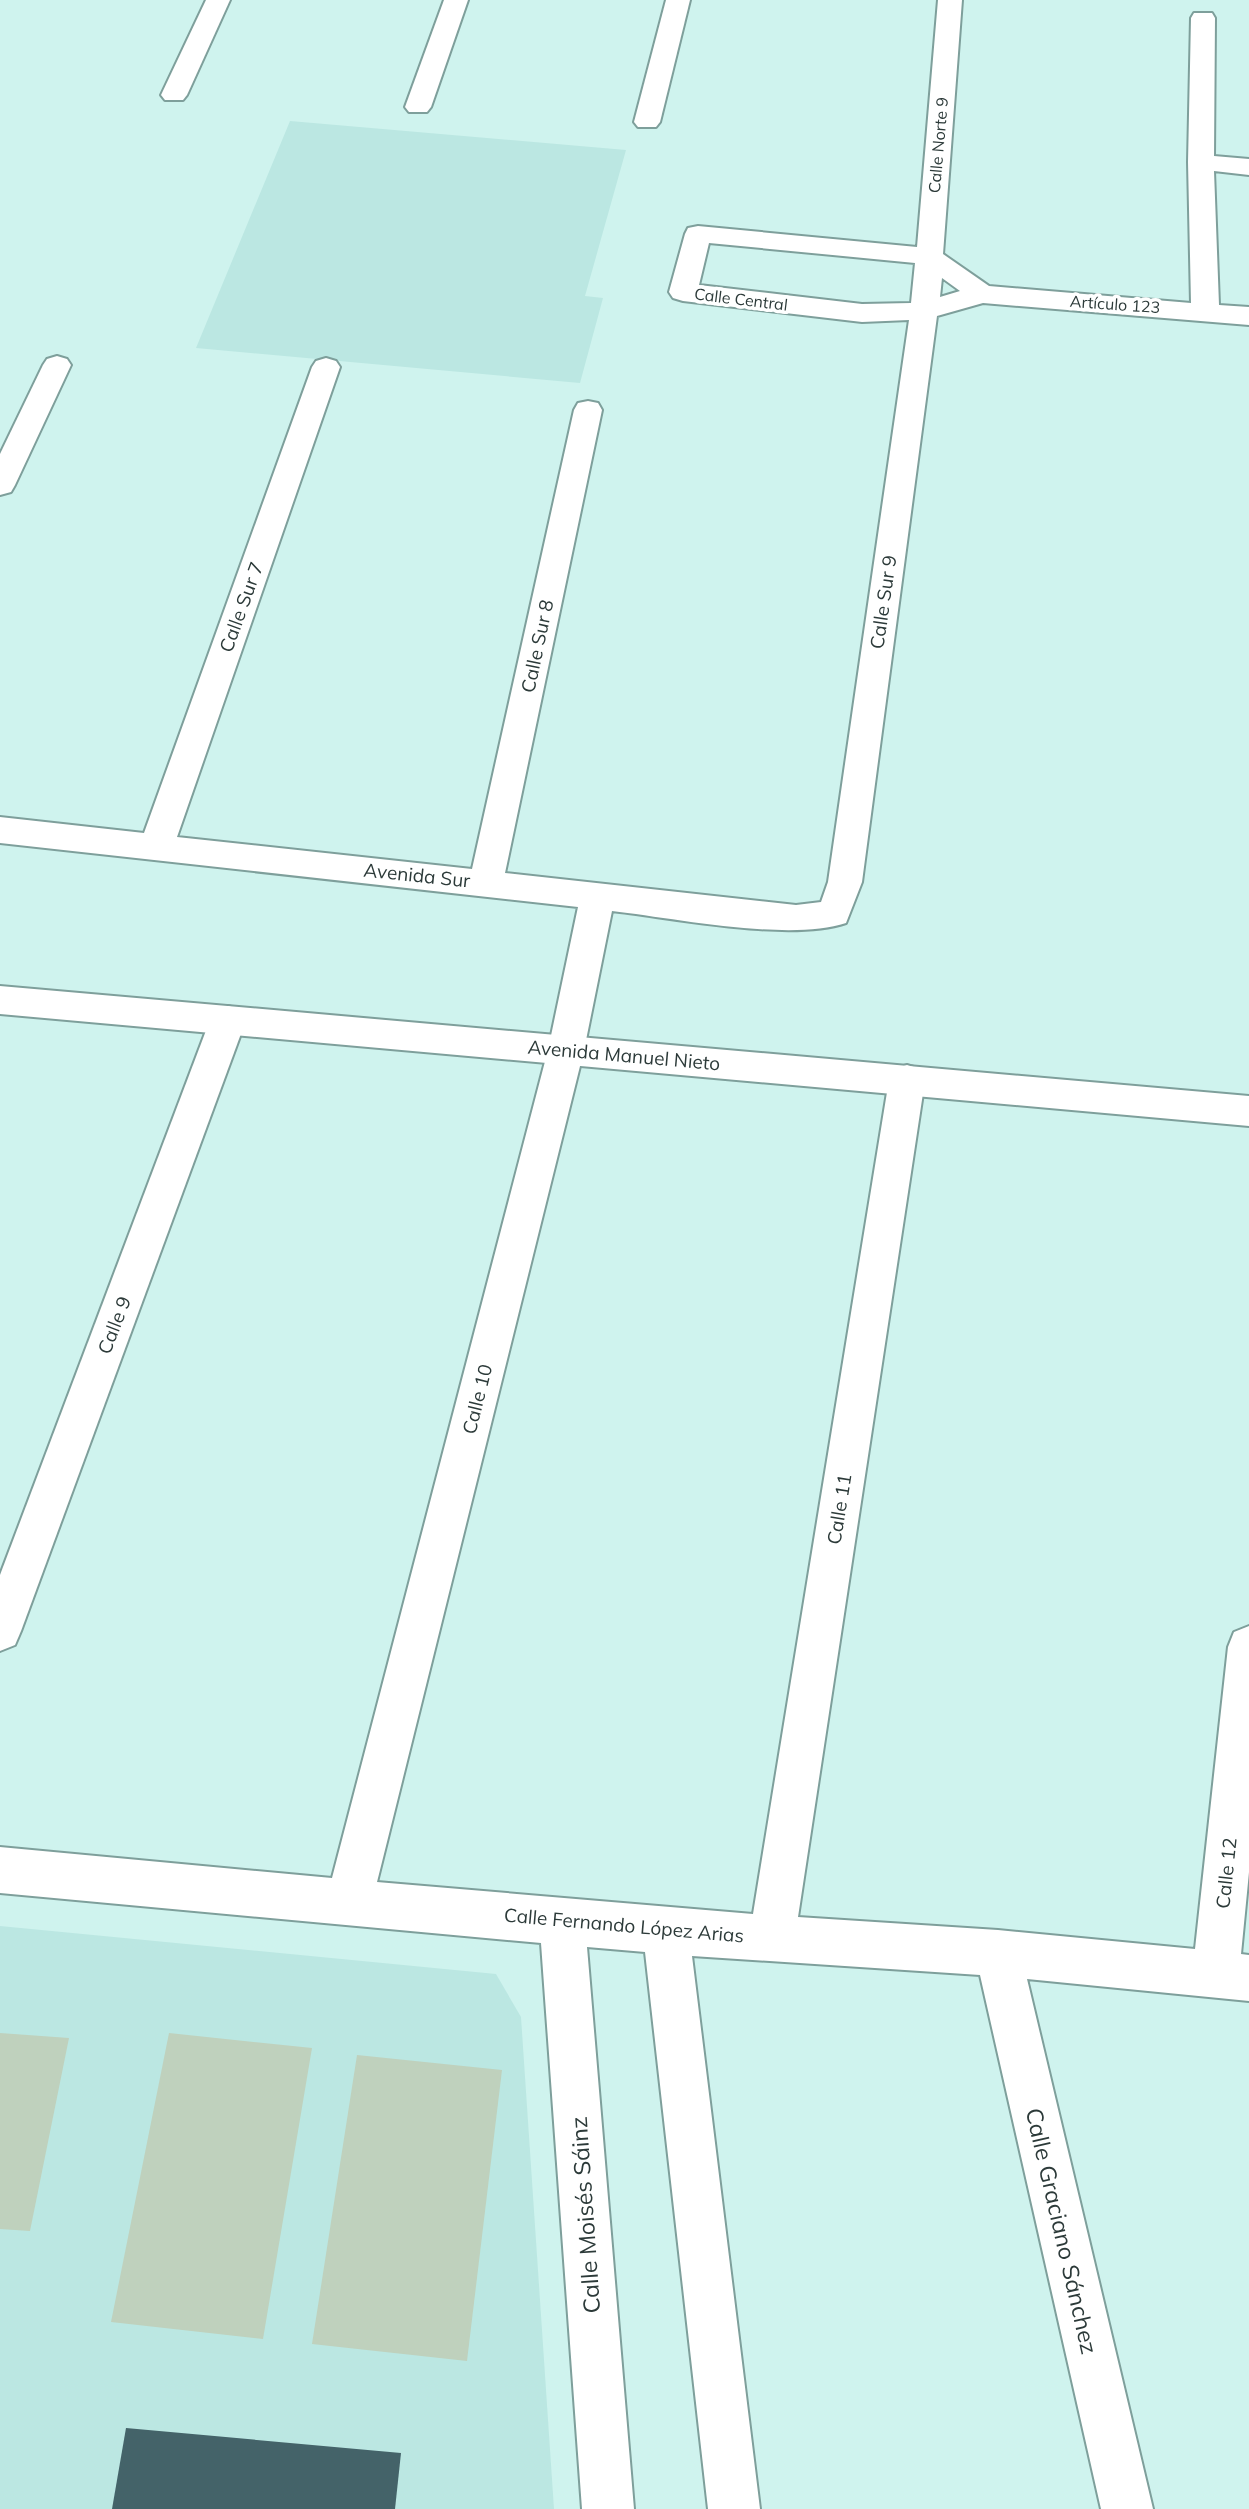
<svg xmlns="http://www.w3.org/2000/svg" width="1249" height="2509" viewBox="0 0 1249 2509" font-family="Mulish,sans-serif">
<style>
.built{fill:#bbe7e2}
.green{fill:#bfd1bd}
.building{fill:#446369}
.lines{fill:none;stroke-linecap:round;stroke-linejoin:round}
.minor-casing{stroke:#7e9f9b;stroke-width:4}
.tertiary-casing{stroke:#7e9f9b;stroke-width:4}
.minor{fill:#fff;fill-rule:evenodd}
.tertiary{fill:#fff;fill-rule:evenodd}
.labels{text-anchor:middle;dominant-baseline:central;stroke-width:7;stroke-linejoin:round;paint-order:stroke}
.far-street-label{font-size:16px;fill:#2c3a39;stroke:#fff}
.street-label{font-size:19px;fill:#2c3a39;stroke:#fff}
.near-street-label{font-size:23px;fill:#2c3a39;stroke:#fff}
</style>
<rect width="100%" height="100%" fill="#cff3ee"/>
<!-- built -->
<g class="built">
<path d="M290,121L626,150L585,296L603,298L580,383L196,348Z"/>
<path d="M0,1926L496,1974L521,2017L554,2509H0Z"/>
</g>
<!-- green -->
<g class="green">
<path d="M0,2033L69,2038L30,2231L0,2229Z"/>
<path d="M169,2033L312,2048L263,2339L111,2322Z"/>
<path d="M357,2055L502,2070L467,2361L312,2344Z"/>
</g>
<!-- building -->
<path class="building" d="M126,2428L401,2453L395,2509H112Z"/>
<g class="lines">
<defs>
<g id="minor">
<path d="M206,0H230L187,95L183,100H165L161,95Z"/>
<path d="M444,0H468L431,107L427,112H409L405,107Z"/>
<path d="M666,0H690L660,122L656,127H638L634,122Z"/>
<path d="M938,0H962L943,254L989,286L1191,303L1188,162L1191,18L1194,13H1212L1215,18L1214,156L1249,159V175L1214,171L1219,305L1249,307V325L983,303L937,316L862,882L846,923C789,942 674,918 612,911L584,1050L377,1882L753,1914L889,1080L894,1069L907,1065L920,1069L925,1080L798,1917L998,1930L1195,1949L1228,1647L1234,1632L1249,1626V1872L1241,1954L1249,1955V2001L1027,1979L1153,2509H1101L980,1975L692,1956L760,2509H708L645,1952L587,1947L634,2509H582L541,1943L0,1893V1847L332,1878L548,1050L578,907L0,843V817L144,833L312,367L316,361L326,358L336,361L340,367L177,837L472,869L574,410L578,403L588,401L598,403L602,410L505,873L796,905L821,902L828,882L909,320L862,322L683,301L673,298L669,292L685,234L688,228L698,226L917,247ZM709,243L915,263L911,303L862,304L699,285ZM942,278L960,291L940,297Z"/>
<path d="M57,356L67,359L71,365L15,485L11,492L0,495V454L43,365L47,359Z"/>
<path d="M228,1006L241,1010L246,1020L21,1631L15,1645L0,1651V1575L210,1020L215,1010Z"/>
</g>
<path id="tertiary" d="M0,986L1249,1096V1126L0,1014Z"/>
</defs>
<!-- minor casing -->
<use href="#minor" class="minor-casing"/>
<!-- tertiary casing -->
<use href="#tertiary" class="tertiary-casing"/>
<!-- minor -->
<use href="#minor" class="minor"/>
<!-- tertiary -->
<use href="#tertiary" class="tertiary"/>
</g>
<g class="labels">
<!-- far-street labels -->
<g class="far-street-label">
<text transform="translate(938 145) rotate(-85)">Calle Norte 9</text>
<text transform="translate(741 299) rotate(7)">Calle Central</text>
<text transform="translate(1115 304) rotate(4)">Artículo 123</text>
</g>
<!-- street labels -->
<g class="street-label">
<text transform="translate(883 602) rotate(-82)">Calle Sur 9</text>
<text transform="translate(241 607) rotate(-70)">Calle Sur 7</text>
<text transform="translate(537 646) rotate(-78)">Calle Sur 8</text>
<text transform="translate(417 875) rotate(6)">Avenida Sur</text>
<text transform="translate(624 1055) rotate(5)">Avenida Manuel Nieto</text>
<text transform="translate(114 1325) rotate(-69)">Calle 9</text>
<text transform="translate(477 1399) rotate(-76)">Calle 10</text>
<text transform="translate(839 1509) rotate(-81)">Calle 11</text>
<text transform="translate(1226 1873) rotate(-84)">Calle 12</text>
<text transform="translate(624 1925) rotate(5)">Calle Fernando López Arias</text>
</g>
<!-- near-street labels -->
<g class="near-street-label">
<text transform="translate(585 2215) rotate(-94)">Calle Moisés Sáinz</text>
<text transform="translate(1062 2231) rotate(77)">Calle Graciano Sánchez</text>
</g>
</g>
</svg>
